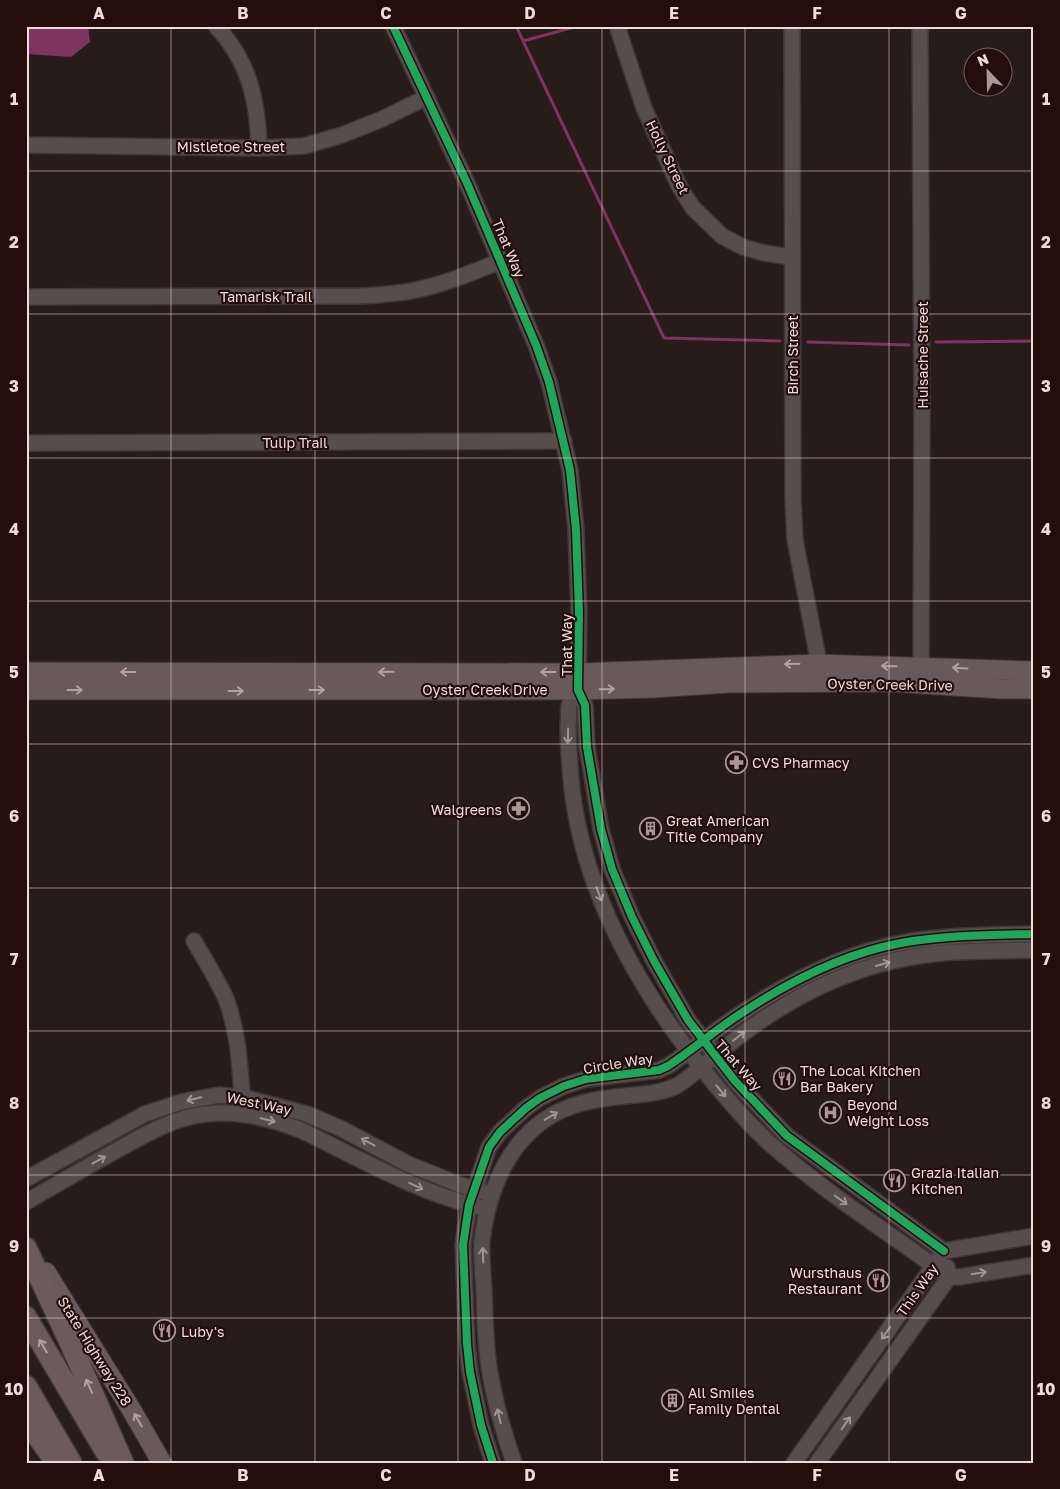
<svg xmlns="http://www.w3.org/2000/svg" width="1060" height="1489" viewBox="0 0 1060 1489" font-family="'Golos Text',sans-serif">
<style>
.water{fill:#7d345e}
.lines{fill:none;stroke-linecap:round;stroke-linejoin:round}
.stream{stroke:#7d345e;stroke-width:3}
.minor-casing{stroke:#403635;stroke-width:18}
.major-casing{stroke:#403635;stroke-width:21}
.highway-casing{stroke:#403635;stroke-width:24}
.minor{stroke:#574d4c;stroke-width:15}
.major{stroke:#69595a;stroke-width:19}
.highway{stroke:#6d5b5c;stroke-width:21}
.cycleway-casing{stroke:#240e0c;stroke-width:11}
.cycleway{stroke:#20a55d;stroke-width:8}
.oneway{stroke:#b2a1a0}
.oneway2{stroke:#a29493}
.oneway3{stroke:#b3a2a1}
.grid{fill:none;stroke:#eddcda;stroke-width:1;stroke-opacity:0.55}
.labels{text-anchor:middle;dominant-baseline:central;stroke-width:4.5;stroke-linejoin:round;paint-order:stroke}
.street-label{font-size:14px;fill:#eddcda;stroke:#240e0c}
.poi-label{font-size:14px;fill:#eddcda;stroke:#240e0c;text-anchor:start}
.neatline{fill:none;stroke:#eddcda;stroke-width:2}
.grid-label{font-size:16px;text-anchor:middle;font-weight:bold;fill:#eddcda}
</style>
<rect width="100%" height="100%" fill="#281c1b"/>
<!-- water -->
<path class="water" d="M26,26H88L90,42L71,57L26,54Z"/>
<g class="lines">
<!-- stream -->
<g class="stream">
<path d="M516,26L664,338L780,341"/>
<path d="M523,41L578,26"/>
<path d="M808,342L909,345"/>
<path d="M936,342L1034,341"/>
</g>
<defs>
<g id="minor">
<path d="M216,26C249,61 258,101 259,148"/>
<path d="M393,26L467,183L536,345L549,382L570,470L576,530L579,612L578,690L585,705L587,747L601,829L612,869L632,917L654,961L688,1020L735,1081L787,1136L944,1251"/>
<path d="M617,26L644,108L679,186L693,208L722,236L743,247L764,253L792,257"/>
<path d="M792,26L793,499L795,540L817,653L818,673"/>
<path d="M920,26L922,409L921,677"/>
<path d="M26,145L259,148L304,146L342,135L382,119L427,97"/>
<path d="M26,297L361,296C379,295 398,294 416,290C445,284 473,272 501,261"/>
<path d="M26,443L564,441"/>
<path d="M578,690C575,695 570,701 569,706C568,712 569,719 568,725C568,747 570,768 572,789C585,901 647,1003 718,1088C736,1109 754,1130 775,1148C830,1196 891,1234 949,1277H959L1034,1265"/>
<path d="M194,941C205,960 217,979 226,999C239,1033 240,1070 243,1106"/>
<path d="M26,1179L145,1114L181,1102L219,1095L242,1097L307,1114L342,1129L408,1164L458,1184L484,1192"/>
<path d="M26,1202C57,1184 88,1166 119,1149C146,1134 175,1117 206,1114C239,1110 273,1119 303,1131C360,1159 417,1192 479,1207"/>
<path d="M944,1251L1034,1236"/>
<path d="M493,1463L481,1425L470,1372L467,1344L463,1245L469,1205L489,1147L500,1132L526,1108L540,1098L564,1086L586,1079L659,1070L668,1066C695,1048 720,1026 748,1009C794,979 847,953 901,943C945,935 990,935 1034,934"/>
<path d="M514,1463C503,1431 494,1400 489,1367C485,1341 485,1316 484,1290C483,1274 481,1257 482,1241C488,1189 510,1135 560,1111C577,1103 597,1099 616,1097C637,1094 659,1095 678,1085C692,1076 704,1065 717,1054C734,1040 752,1026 771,1014C812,987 863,965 912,957C952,950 993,951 1034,950"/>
<path d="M794,1463L939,1258"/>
<path d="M817,1463L937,1294L949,1277L947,1267"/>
</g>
<g id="major">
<path d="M26,672L579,673L818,664L1034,671"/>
<path d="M26,690H578L654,688L729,683L891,682L1001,689H1034"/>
<path d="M46,1272L131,1409L162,1463"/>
</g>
<g id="highway">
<path d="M26,1248L69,1340L123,1463"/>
<path d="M26,1317L106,1452"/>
<path d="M26,1386L71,1463"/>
<path d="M26,1420L57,1463"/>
</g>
</defs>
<!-- minor casing -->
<use href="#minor" class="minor-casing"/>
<!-- major casing -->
<use href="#major" class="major-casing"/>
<!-- highway casing -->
<use href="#highway" class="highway-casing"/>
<!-- minor -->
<use href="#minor" class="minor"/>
<!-- major -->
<use href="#major" class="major"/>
<!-- highway -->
<use href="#highway" class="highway"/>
<defs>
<g id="cycleway">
<path d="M393,26L467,183L536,345L549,382L570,470L576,530L579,612L578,690L585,705L587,747L601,829L612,869L632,917L654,961L688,1020L735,1081L787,1136L944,1251"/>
<path d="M493,1463L481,1425L470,1372L467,1344L463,1245L469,1205L489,1147L500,1132L526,1108L540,1098L564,1086L586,1079L659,1070L668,1066C695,1048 720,1026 748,1009C794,979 847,953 901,943C945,935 990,935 1034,934"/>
</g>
</defs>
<!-- cycleway casing -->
<use href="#cycleway" class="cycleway-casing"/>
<!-- cycleway -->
<use href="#cycleway" class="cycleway"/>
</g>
<!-- one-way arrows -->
<defs><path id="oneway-shaft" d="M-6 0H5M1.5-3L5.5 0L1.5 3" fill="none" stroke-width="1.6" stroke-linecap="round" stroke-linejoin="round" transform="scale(1.25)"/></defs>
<g class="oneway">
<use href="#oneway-shaft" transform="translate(792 664) rotate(179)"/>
<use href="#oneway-shaft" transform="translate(889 666) rotate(-179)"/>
<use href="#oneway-shaft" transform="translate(960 668) rotate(-177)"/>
<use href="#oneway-shaft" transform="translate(128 672) rotate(180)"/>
<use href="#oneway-shaft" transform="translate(386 672) rotate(179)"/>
<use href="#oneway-shaft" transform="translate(548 672) rotate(-180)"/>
<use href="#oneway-shaft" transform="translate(607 689) rotate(-1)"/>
<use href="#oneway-shaft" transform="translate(75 690)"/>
<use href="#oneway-shaft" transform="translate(317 690)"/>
<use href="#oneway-shaft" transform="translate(236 691)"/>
<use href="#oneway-shaft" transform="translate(138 1420) rotate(-120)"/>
</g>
<g class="oneway2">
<use href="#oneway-shaft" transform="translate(568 736) rotate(91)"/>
<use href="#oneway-shaft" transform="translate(599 894) rotate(69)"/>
<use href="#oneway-shaft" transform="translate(883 964) rotate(-16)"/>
<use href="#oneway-shaft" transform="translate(739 1036) rotate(-39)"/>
<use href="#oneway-shaft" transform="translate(721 1091) rotate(50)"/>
<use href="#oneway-shaft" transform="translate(194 1099) rotate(167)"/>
<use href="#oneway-shaft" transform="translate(551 1116) rotate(-31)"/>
<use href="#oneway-shaft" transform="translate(268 1120) rotate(13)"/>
<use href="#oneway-shaft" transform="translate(368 1142) rotate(-152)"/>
<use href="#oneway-shaft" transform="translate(99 1160) rotate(-29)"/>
<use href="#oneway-shaft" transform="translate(416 1186) rotate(25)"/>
<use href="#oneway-shaft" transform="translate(841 1200) rotate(35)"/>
<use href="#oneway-shaft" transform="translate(483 1255) rotate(-92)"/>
<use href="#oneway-shaft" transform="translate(979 1273) rotate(-9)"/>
<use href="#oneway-shaft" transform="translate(886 1333) rotate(125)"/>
<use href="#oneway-shaft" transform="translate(499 1416) rotate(-103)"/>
<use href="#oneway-shaft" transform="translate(846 1423) rotate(-55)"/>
</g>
<g class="oneway3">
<use href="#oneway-shaft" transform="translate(43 1346) rotate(-120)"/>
<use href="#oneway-shaft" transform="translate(89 1386) rotate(-114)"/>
</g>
<!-- grid -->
<path class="grid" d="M171,26V1463M315,26V1463M458,26V1463M602,26V1463M745,26V1463M889,26V1463M26,171H1034M26,314H1034M26,458H1034M26,601H1034M26,744H1034M26,888H1034M26,1031H1034M26,1175H1034M26,1318H1034"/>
<!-- icons -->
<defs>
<symbol id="pharmacy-ring" viewBox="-11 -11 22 22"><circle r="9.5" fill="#240e0c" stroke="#a89997" stroke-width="1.5"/><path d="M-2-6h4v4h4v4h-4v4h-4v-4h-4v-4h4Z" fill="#a89997"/></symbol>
<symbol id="building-ring" viewBox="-11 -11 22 22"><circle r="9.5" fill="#240e0c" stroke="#a89997" stroke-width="1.5"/><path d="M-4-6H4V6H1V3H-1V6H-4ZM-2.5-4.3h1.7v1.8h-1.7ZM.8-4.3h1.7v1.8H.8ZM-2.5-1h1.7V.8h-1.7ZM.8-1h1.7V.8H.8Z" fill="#a89997"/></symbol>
<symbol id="restaurant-ring" viewBox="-11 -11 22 22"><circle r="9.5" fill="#240e0c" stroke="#a89997" stroke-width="1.5"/><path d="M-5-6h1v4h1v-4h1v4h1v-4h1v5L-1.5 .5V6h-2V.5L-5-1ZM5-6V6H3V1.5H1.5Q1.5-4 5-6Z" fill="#a89997"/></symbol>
<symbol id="hospital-ring" viewBox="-11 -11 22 22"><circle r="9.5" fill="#240e0c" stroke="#a89997" stroke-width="1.5"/><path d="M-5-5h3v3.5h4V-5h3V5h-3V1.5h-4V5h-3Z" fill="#a89997"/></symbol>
</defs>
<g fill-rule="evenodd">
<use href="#pharmacy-ring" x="724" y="750" width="25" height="25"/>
<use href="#pharmacy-ring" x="506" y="796" width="25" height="25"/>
<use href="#building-ring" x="638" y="816" width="25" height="25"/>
<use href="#restaurant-ring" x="772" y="1066" width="25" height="25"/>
<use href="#hospital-ring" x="818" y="1100" width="25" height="25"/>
<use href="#restaurant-ring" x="882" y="1168" width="25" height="25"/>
<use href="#restaurant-ring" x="866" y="1268" width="25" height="25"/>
<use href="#restaurant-ring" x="152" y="1318" width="25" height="25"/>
<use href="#building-ring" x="660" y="1388" width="25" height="25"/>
</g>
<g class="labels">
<!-- street labels -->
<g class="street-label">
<text x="231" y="146">Mistletoe Street</text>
<text transform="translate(668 157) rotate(64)">Holly Street</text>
<text transform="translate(509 248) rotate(67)">That Way</text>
<text x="266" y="296">Tamarisk Trail</text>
<text transform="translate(792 355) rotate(-90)">Birch Street</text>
<text transform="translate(922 355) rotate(-90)">Huisache Street</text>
<text x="295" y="442">Tulip Trail</text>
<text transform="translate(566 645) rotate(-90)">That Way</text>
<text transform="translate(890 684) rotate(1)">Oyster Creek Drive</text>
<text x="485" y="689">Oyster Creek Drive</text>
<text transform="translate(618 1063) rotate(-9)">Circle Way</text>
<text transform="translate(739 1065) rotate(49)">That Way</text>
<text transform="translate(259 1103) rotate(12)">West Way</text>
<text transform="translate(917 1290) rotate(-55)">This Way</text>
<text transform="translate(95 1351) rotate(58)">State Highway 228</text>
</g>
<!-- poi labels -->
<g class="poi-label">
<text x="752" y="762">CVS Pharmacy</text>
<text x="502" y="809" text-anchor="end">Walgreens</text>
<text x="666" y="820">Great American<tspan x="666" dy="16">Title Company</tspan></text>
<text x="800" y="1070">The Local Kitchen<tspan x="800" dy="16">Bar Bakery</tspan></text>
<text x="847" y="1104">Beyond<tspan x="847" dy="16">Weight Loss</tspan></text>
<text x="911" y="1172">Grazia Italian<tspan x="911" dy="16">Kitchen</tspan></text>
<text x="862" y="1272" text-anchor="end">Wursthaus<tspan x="862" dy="16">Restaurant</tspan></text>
<text x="181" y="1331">Luby's</text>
<text x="688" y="1392">All Smiles<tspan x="688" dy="16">Family Dental</tspan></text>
</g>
</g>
<!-- border -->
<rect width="1060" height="1489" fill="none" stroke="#240e0c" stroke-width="55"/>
<!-- north arrow -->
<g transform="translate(988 72) rotate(337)"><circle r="24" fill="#240e0c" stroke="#74605e"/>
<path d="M0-4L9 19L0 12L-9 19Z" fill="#a89997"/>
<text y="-8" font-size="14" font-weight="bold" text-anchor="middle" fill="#eddcda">N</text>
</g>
<rect x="28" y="28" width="1004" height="1434" class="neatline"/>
<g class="grid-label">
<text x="99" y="19">A</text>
<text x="243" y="19">B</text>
<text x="386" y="19">C</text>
<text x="530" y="19">D</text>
<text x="674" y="19">E</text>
<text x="817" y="19">F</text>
<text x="961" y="19">G</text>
<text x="14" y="105">1</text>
<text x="1046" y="105">1</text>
<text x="14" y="248">2</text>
<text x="1046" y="248">2</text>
<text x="14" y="392">3</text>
<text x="1046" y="392">3</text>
<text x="14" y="535">4</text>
<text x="1046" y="535">4</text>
<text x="14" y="678">5</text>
<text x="1046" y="678">5</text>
<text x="14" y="822">6</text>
<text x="1046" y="822">6</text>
<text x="14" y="965">7</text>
<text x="1046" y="965">7</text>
<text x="14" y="1109">8</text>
<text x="1046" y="1109">8</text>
<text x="14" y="1252">9</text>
<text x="1046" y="1252">9</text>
<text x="14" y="1395">10</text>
<text x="1046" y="1395">10</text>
<text x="99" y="1481">A</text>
<text x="243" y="1481">B</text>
<text x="386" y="1481">C</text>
<text x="530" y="1481">D</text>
<text x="674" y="1481">E</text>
<text x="817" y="1481">F</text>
<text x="961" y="1481">G</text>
</g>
</svg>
